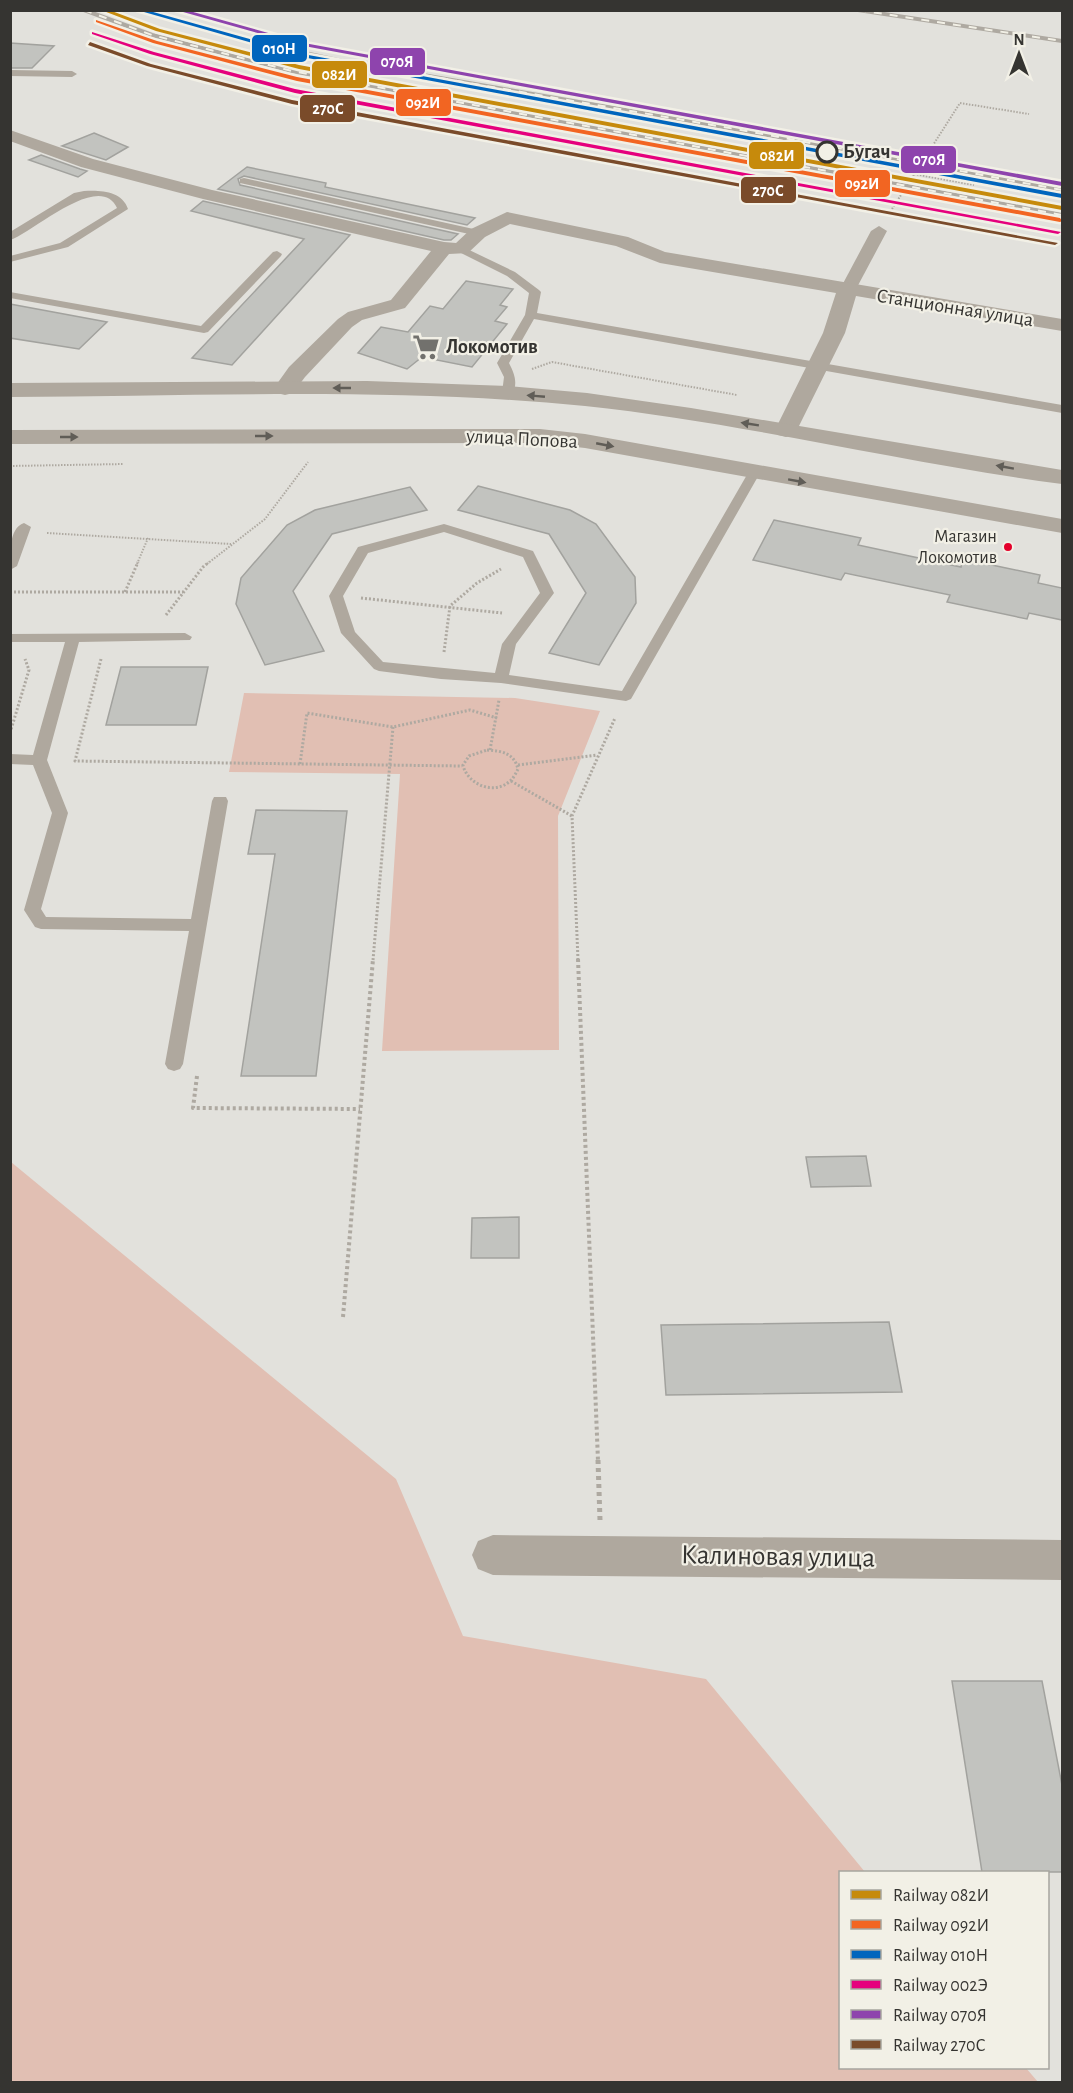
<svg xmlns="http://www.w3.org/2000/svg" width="1073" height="2093" viewBox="0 0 1073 2093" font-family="'Alegreya Sans',sans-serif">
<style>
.green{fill:#e1bfb3}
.building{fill:#c2c3bf;stroke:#a2a29e;stroke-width:1.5}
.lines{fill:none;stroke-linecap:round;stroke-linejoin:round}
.path-far3{stroke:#aea9a1;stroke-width:2;stroke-dasharray:1.5 1.5;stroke-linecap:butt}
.path-far2{stroke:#aea9a1;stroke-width:3;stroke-dasharray:2 2;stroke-linecap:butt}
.path-far1{stroke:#aea9a1;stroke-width:4;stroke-dasharray:3 3;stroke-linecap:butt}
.path{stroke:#aea9a1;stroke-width:5;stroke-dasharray:4 4;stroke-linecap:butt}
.service{fill:#afa89e;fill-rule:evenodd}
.pedestrian{fill:#afa89e;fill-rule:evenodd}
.minor{fill:#afa89e;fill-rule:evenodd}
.tertiary{fill:#afa89e;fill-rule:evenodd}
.rail-casing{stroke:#aea9a1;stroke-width:4}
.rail{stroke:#f2f0e6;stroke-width:2;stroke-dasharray:8;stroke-linecap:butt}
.path-bridge{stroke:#aea9a1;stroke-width:2;stroke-dasharray:1.5 1.5;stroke-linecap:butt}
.rail-1-casing{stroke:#f2f0e6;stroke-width:5}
.rail-2-casing{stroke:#f2f0e6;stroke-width:5}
.rail-3-casing{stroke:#f2f0e6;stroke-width:5}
.rail-4-casing{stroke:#f2f0e6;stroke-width:5}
.rail-5-casing{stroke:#f2f0e6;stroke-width:5}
.rail-6-casing{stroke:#f2f0e6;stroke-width:5}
.rail-1{fill:#c68a0c;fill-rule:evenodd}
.rail-2{fill:#f26522;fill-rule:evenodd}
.rail-3{fill:#0065bd;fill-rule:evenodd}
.rail-4{fill:#e5007d;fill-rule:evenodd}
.rail-5{fill:#8e44ad;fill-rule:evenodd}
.rail-6{fill:#7a4b2a;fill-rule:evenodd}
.oneway{fill:#605d57}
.stop-dot{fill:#f2f0e6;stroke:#353431;stroke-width:3}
.bus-dot{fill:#e4002b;stroke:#f2f0e6;stroke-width:2}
.labels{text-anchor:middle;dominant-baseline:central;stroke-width:4.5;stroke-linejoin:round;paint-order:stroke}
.far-bus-label{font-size:18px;fill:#353431;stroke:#f2f0e6;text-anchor:end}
.far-stop-label{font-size:20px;font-weight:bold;fill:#353431;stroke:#f2f0e6;text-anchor:start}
.far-street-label{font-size:20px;fill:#353431;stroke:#f2f0e6}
.far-poi-label{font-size:20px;font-weight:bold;fill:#353431;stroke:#f2f0e6;text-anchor:start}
.near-street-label{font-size:28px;fill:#353431;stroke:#f2f0e6}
.line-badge{stroke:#f2f0e6;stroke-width:2}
.badge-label{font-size:16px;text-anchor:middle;font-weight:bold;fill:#fff}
</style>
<rect width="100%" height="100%" fill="#e2e1dc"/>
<!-- green -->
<g class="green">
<path d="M244,693L515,698L600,711L558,816L559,1050L382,1051L400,774L229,772Z"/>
<path d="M11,1162L396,1479L463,1636L706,1679L865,1872H840V2068H1026L1038,2082H11Z"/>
</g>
<!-- building -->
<g class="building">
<path d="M10,43L54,46L32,68H10Z"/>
<path d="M94,133L128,147L106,160L62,146Z"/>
<path d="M41,155L80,169L87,171L78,177L29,160Z"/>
<path d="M247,167L326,183L325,187L475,218L467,225L244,176L238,179L240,185L458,234L451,240H444L218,189Z"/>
<path d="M203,201L350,235L232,365L192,358L304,239L191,211Z"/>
<path d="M466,281L513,289L500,305L507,307L495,321L507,324L472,367L422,357L407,369L358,353L381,327L408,332L430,306L443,309Z"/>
<path d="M10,304L107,322L79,349L10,338Z"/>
<path d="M478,486L570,510L596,524L635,577L636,603L599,665L549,653L586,593L549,534L458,510Z"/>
<path d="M410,487L427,510L332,534L293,591L324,651L265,665L236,604L241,578L287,525L315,510Z"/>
<path d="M774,520L861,538L858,545L961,567L963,559L1040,575L1038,583L1062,588V620L1029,613L1027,619L947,602L950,595L845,573L841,580L753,560Z"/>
<path d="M121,667H208L196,725H106Z"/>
<path d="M256,810L347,811L316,1076H241L275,854H248Z"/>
<path d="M866,1156L871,1186L811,1187L806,1157Z"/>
<path d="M519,1217V1258H471L472,1218Z"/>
<path d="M889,1322L902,1392L666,1395L661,1325Z"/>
<path d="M952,1681H1042L1062,1785V1872H982Z"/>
</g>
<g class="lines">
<!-- path-far3 -->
<g class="path-far3">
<path d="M960,103L1029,114"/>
<path d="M914,174L974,185"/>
<path d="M532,369L552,362L737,395"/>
<path d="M10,466L124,464"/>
<path d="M47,533L231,544"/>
<path d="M137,564L148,538"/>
<path d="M207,564L265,519L308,462"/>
</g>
<!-- path-far2 -->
<g class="path-far2">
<path d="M10,592H183"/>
<path d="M125,592L138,562"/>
<path d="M361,598L502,613"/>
<path d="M166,615L203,567L209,562"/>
<path d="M444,652L450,606L477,583L501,569"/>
<path d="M101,659L75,761L462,766"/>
<path d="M10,733L29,670L25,659"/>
<path d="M487,750C502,751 514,753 518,769C516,773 513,779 510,781C494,796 467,784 463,765L469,756Z"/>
<path d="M490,750L499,700"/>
<path d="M300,764L307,713L393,727L470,710L497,718"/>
<path d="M518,765L597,755"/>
<path d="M511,781L572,816"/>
<path d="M373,960L393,727"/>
<path d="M578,960L572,816L615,718"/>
</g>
<!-- path-far1 -->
<g class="path-far1">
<path d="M578,959L598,1461"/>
<path d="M197,1076L193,1108L360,1109"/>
<path d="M343,1317L373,959"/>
</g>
<!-- path -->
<path class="path" d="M598,1460L600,1520"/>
<!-- service -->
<g class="service">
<path d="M10,70L72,71L77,74L72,77L10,76Z"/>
<path d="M244,178L478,230L483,233L478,236L240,183V179Z"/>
<path d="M84,191C101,190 122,191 128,209L68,247L10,262V256L60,243L117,208C100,170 32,233 10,240V232L74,193Z"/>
<path d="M461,246L515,272L539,290L541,292L537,313L1062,405V413L534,319L509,363C515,375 518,383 512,396H504L502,393L504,377L497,363L525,315L529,293L507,276L457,251L456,249Z"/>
<path d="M277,251L282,254L281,256L208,332L204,333L10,298V292L201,326L273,252Z"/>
<path d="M754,469L760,473L631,699L626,701L501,683L441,679L379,671L374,669L341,633L329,596L358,547L444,524L533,551L554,593L516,644L509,675L622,691L748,473ZM444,532L523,557L540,593L502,644L495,673L383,662L355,632L343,596L368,553Z"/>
<path d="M24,523L31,527L17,566L10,570C10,557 8,528 24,523Z"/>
<path d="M185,633L192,637L190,640L79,642L47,760L68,813L41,909L46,917L191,919L212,801L214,797H226L228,801L183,1064L180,1069L174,1071L168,1069L165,1064L189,931L41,929L35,927L24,910L52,813L33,765L10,764V754L33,755L65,642H10V634Z"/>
</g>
<!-- pedestrian -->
<path class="pedestrian" d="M879,226L887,231L855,291L847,296L841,294L839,291L871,231Z"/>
<!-- minor -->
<g class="minor">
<path d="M10,130L93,159L212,190L444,242L456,243L471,229L507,212L628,237L665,252L1062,319V331L856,296L845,333L797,430L794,435L786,437L778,435L775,430L823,333L836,293L660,263L616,246L510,224L485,237L468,253L449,254L405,308L362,320L352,327L305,377L293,393L285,395L277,393L274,388L289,367L338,319L348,312L391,300L431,251L203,199L81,167L10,141Z"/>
<path d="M493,1535L1062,1540V1580L493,1575L478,1569L472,1555L478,1541Z"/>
</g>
<!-- tertiary -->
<g class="tertiary">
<path d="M367,381L508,386L587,393L691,408L1062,470V484C903,463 745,423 585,406C394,387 201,396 10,397V383Z"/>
<path d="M540,429L585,434L1062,519V533L585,448L540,443L10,444V430Z"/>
</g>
<defs>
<g id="rail">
<path d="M84,10L152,35L292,71L1062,215"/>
<path d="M144,10L268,45L342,61L741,130L1062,190"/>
<path d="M858,10L1062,41"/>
</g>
</defs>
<!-- rail casing -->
<use href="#rail" class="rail-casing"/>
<!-- rail -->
<use href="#rail" class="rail"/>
<!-- path-bridge -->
<path class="path-bridge" d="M892,209L960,103"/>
<defs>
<path id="rail-1" d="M101,10H109L160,29L299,65L1062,206V210L299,69L156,31Z"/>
<path id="rail-2" d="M96,20L157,41L297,77L1060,218L1062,221L1060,222L297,81L153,43L96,22Z"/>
<path id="rail-3" d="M137,10H146L303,54L1062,194V198L302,57Z"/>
<path id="rail-4" d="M92,32L154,52L295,89L1061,232L1058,234L295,93L150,54L92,34Z"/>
<path id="rail-5" d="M176,10H186L304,43L1062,182V186L304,46Z"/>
<path id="rail-6" d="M90,42L151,64L292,100L1058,243L1055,245L292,104L147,66L88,45Z"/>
</defs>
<!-- rail-1 casing -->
<use href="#rail-1" class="rail-1-casing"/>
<!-- rail-2 casing -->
<use href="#rail-2" class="rail-2-casing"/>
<!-- rail-3 casing -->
<use href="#rail-3" class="rail-3-casing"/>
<!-- rail-4 casing -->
<use href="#rail-4" class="rail-4-casing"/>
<!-- rail-5 casing -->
<use href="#rail-5" class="rail-5-casing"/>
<!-- rail-6 casing -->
<use href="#rail-6" class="rail-6-casing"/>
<!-- rail-1 -->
<use href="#rail-1" class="rail-1"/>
<!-- rail-2 -->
<use href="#rail-2" class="rail-2"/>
<!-- rail-3 -->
<use href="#rail-3" class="rail-3"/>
<!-- rail-4 -->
<use href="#rail-4" class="rail-4"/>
<!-- rail-5 -->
<use href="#rail-5" class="rail-5"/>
<!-- rail-6 -->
<use href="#rail-6" class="rail-6"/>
</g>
<!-- one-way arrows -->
<defs><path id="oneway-solid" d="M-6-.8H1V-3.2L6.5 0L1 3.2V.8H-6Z" transform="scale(1.5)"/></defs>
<g class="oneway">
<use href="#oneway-solid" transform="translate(342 388) rotate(180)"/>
<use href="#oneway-solid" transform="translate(536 396) rotate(-175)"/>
<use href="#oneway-solid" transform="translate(750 424) rotate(-171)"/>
<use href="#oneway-solid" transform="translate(264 436)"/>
<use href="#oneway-solid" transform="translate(69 437)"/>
<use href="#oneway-solid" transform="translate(605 445) rotate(11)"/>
<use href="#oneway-solid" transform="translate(1005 467) rotate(-170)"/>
<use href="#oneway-solid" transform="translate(797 481) rotate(10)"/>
</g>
<!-- icons -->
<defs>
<symbol id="supermarket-bare" viewBox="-9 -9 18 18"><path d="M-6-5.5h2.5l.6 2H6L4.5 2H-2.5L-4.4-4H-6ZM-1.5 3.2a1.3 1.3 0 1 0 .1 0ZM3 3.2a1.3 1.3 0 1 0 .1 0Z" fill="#72716d" stroke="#f2f0e6" stroke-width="2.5" paint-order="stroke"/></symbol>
</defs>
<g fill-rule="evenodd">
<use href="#supermarket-bare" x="407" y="328" width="38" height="38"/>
</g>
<!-- markers -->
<circle class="stop-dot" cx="827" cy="152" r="10"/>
<circle class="bus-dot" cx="1008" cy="547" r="5"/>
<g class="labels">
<!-- far-bus labels -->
<g class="far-bus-label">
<text x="997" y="537">Магазин<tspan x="997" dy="21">Локомотив</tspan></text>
</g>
<!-- far-stop labels -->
<g class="far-stop-label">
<text x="843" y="152">Бугач</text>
</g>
<!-- far-street labels -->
<g class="far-street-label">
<text transform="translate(955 308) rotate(9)">Станционная улица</text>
<text transform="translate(522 439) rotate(3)">улица Попова</text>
</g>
<!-- far-poi labels -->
<g class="far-poi-label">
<text x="446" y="347">Локомотив</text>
</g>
<!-- near-street labels -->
<g class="near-street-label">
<text transform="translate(778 1557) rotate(1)">Калиновая улица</text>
</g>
</g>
<g class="line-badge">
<rect x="251" y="34" width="57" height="29" rx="6" fill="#0065bd"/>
<rect x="369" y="47" width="57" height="29" rx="6" fill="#8e44ad"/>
<rect x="311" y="60" width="57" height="29" rx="6" fill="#c68a0c"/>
<rect x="395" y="88" width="57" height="29" rx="6" fill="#f26522"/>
<rect x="299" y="94" width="57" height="29" rx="6" fill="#7a4b2a"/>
<rect x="748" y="141" width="57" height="29" rx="6" fill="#c68a0c"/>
<rect x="900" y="145" width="57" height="29" rx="6" fill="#8e44ad"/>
<rect x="834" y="169" width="57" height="29" rx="6" fill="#f26522"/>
<rect x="740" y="176" width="57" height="28" rx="6" fill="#7a4b2a"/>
</g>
<g class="badge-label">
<text x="279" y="54">010Н</text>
<text x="397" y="67">070Я</text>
<text x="339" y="80">082И</text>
<text x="423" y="108">092И</text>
<text x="328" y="114">270С</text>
<text x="777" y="161">082И</text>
<text x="929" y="165">070Я</text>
<text x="862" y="189">092И</text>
<text x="768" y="196">270С</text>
</g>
<!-- border -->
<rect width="1073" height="2093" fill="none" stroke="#353431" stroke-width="24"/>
<!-- legend -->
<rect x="839" y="1871" width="210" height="198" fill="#f2f0e6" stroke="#a6a59e" stroke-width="1.5"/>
<rect x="851" y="1890" width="30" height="9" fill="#c68a0c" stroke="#a6a59e" stroke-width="1.5"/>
<text x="893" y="1901" font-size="18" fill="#353431">Railway 082И</text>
<rect x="851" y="1920" width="30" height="9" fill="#f26522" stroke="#a6a59e" stroke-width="1.5"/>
<text x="893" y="1931" font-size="18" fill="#353431">Railway 092И</text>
<rect x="851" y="1950" width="30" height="9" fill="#0065bd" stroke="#a6a59e" stroke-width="1.5"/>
<text x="893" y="1961" font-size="18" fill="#353431">Railway 010Н</text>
<rect x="851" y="1980" width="30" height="9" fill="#e5007d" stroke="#a6a59e" stroke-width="1.5"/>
<text x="893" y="1991" font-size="18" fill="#353431">Railway 002Э</text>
<rect x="851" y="2010" width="30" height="9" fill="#8e44ad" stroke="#a6a59e" stroke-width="1.5"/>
<text x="893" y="2021" font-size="18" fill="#353431">Railway 070Я</text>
<rect x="851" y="2040" width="30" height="9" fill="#7a4b2a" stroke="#a6a59e" stroke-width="1.5"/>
<text x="893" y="2051" font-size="18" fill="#353431">Railway 270С</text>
<!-- north arrow -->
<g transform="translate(1019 54)" stroke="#f2f0e6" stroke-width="4.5" paint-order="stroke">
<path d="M0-4.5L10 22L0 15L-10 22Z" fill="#353431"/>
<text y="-9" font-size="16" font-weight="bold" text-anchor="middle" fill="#353431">N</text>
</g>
</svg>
